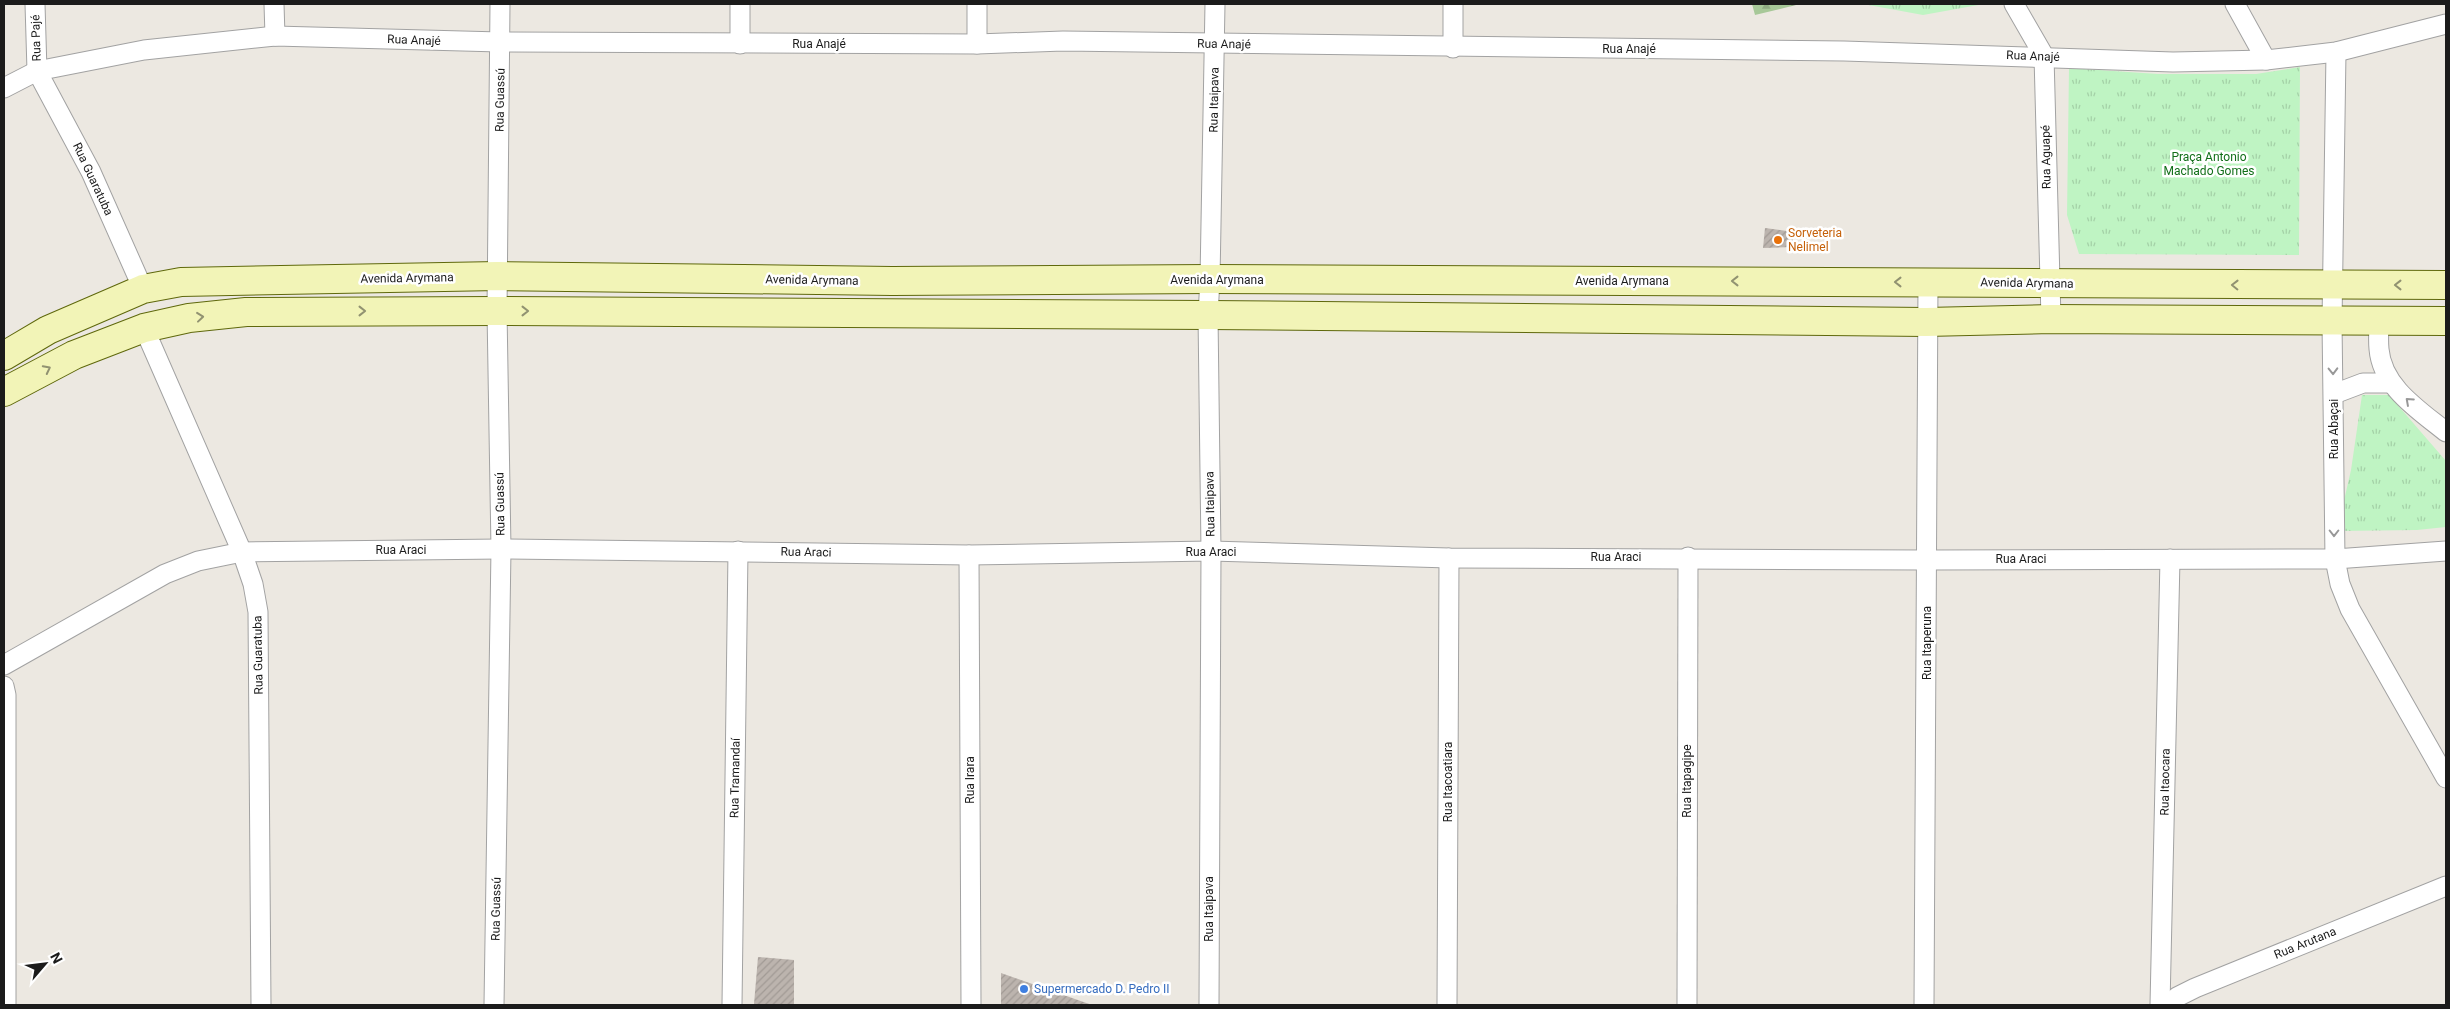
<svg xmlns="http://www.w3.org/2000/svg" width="2450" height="1009" viewBox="0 0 2450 1009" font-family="Roboto,sans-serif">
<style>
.forest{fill:url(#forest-firs)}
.park{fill:url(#park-tufts)}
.building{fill:url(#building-hatch)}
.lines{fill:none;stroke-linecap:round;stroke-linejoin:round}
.street-casing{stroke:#a2a2a2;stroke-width:21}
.secondary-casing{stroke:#5f680c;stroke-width:30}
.street{stroke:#fff;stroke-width:19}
.secondary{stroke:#f2f4b7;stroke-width:28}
.oneway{stroke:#919271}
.oneway2{stroke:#989898}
.food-dot{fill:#e8710a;stroke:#fff;stroke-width:2}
.shop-dot{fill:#3f7fe0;stroke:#fff;stroke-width:2}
.labels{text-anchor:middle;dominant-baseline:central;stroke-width:5;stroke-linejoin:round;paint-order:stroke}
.street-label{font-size:12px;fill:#1b1b1b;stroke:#fff}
.park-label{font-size:12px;fill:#126f19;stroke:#fff}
.food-label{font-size:12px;fill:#c56008;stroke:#fff;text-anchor:start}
.shop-label{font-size:12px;fill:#366cbe;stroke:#fff;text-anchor:start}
</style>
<defs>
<pattern id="forest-firs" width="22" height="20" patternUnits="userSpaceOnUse" patternTransform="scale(1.25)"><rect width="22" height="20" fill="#a7c898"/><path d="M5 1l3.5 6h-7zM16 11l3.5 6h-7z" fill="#8fab82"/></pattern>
<pattern id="park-tufts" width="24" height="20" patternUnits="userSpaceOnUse" patternTransform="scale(1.25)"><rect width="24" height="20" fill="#bff4c3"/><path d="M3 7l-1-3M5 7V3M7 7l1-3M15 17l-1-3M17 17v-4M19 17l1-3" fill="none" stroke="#a4d1a7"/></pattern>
<pattern id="building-hatch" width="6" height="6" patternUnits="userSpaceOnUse" patternTransform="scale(1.25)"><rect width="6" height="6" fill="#bcb4ae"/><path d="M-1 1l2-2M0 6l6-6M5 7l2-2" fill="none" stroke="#a19a95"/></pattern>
</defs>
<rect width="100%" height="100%" fill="#ece8e1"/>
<!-- forest -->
<path class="forest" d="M1752,4H1800L1755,15Z"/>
<!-- park -->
<g class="park">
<path d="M1863,4H1984L1923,15Z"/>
<path d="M2300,67L2299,255L2079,254L2067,215L2069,68L2158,74H2256Z"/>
<path d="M2362,395H2389L2446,461V527L2417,530L2337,531L2351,470Z"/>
</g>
<!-- building -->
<g class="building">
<path d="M1765,228L1794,232L1792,247L1763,248Z"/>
<path d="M758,957L794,960V1005L754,1004Z"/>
<path d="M1001,973L1092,1005H1001Z"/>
</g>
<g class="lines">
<defs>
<g id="street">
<path d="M35,4L37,71L91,172L143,289"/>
<path d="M274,4L275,36"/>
<path d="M977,4V44"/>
<path d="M1453,4V48"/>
<path d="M2014,4L2044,56L2051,319"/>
<path d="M2235,4L2266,60"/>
<path d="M740,44V4"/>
<path d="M2336,52L2332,322L2335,559L2340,584L2350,609L2446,778"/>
<path d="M4,88L37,71L144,50L275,36L500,42L977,44L1063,41L1844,51L2173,62L2266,60L2336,52L2446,24"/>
<path d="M2379,321C2379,330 2378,340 2379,349C2382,387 2419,410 2446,432"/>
<path d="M144,328L242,552L253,584L258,612L261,1005"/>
<path d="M2334,394L2363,383H2390"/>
<path d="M969,555L971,1005"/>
<path d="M4,665L165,574L198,561L242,552L501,549L969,555L1211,551L1449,558L1927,560L2335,559L2446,551"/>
<path d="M4,686L6,695V1005"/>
<path d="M494,1005L501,549L497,311L500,4"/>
<path d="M732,1005L738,551"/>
<path d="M1209,1005L1211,551L1208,315L1210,279L1215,4"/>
<path d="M1447,1005L1449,558"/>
<path d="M1687,1005L1688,557"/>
<path d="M1924,1005L1928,282"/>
<path d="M2160,1005L2170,559"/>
<path d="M2168,1005L2177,997L2195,988L2446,886"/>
</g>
<g id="secondary">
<path d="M4,356L48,330L143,289L181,282L498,276L892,281L1210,279L2446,285"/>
<path d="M4,392L74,355L144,328L189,318L246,312L497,311L1208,315L1926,322L2051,319L2446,321"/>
</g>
</defs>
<!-- street casing -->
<use href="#street" class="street-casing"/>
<!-- secondary casing -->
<use href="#secondary" class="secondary-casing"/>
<!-- street -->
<use href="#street" class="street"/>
<!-- secondary -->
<use href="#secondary" class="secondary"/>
</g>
<!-- one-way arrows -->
<defs><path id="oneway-chevron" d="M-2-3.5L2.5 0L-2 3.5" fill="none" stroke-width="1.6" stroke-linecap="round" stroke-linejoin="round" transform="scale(1.25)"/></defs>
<g class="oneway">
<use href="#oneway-chevron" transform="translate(1735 281) rotate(-180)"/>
<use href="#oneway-chevron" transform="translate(1898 282) rotate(-180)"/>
<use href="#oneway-chevron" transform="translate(2235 285) rotate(-179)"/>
<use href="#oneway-chevron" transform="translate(2398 285) rotate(180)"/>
<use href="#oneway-chevron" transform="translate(362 311)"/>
<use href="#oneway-chevron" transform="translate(525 311)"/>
<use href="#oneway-chevron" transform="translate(200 317) rotate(-6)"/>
<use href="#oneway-chevron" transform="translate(47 369) rotate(-27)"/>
</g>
<g class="oneway2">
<use href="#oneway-chevron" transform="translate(2333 371) rotate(89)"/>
<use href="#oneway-chevron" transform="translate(2409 401) rotate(-138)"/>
<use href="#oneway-chevron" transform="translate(2334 533) rotate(90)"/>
</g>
<!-- markers -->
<circle class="food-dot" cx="1778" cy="240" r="5"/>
<circle class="shop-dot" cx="1024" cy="989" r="5"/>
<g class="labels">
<!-- street labels -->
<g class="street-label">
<text transform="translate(36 38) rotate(-92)">Rua Pajé</text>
<text transform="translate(414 40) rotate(2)">Rua Anajé</text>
<text x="819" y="44">Rua Anajé</text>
<text transform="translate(1224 44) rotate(1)">Rua Anajé</text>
<text x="1629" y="49">Rua Anajé</text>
<text transform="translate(2033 56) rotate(2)">Rua Anajé</text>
<text transform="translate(500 100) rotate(-89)">Rua Guassú</text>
<text transform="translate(1214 100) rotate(-89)">Rua Itaipava</text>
<text transform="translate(2046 157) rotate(-91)">Rua Aguapé</text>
<text transform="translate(93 179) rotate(65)">Rua Guaratuba</text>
<text transform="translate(407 278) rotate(-1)">Avenida Arymana</text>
<text transform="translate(812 280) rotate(1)">Avenida Arymana</text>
<text x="1217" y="280">Avenida Arymana</text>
<text x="1622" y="281">Avenida Arymana</text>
<text transform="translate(2027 283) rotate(1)">Avenida Arymana</text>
<text transform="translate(2334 429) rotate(-90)">Rua Abaçai</text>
<text transform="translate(500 504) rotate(-91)">Rua Guassú</text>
<text transform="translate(1210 504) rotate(-91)">Rua Itaipava</text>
<text x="401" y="550">Rua Araci</text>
<text transform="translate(806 552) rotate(1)">Rua Araci</text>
<text x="1211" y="552">Rua Araci</text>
<text x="1616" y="557">Rua Araci</text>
<text x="2021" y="559">Rua Araci</text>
<text transform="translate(1927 643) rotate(-90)">Rua Itaperuna</text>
<text transform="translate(258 655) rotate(-91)">Rua Guaratuba</text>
<text transform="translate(735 778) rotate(-89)">Rua Tramandaí</text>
<text transform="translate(970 780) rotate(-90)">Rua Irara</text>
<text transform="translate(1687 781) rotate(-90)">Rua Itapagipe</text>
<text transform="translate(1448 782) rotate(-90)">Rua Itacoatiara</text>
<text transform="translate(2165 782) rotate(-89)">Rua Itaocara</text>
<text transform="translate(496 909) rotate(-89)">Rua Guassú</text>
<text transform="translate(1209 909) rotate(-90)">Rua Itaipava</text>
<text transform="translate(2305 943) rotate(-22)">Rua Arutana</text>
</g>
<!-- park labels -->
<g class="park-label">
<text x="2209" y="157">Praça Antonio<tspan x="2209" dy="14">Machado Gomes</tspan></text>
</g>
<!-- food labels -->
<g class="food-label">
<text x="1788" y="233">Sorveteria<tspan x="1788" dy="14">Nelimel</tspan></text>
</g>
<!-- shop labels -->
<g class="shop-label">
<text x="1034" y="989">Supermercado D. Pedro II</text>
</g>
</g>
<!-- border -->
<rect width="2450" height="1009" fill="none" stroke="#1b1b1b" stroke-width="10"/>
<!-- north arrow -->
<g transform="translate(45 964) rotate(62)" stroke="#ffffff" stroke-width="4" paint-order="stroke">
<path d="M0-4L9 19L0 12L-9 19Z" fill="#1b1b1b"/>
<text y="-8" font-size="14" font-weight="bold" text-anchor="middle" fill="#1b1b1b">N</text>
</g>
</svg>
